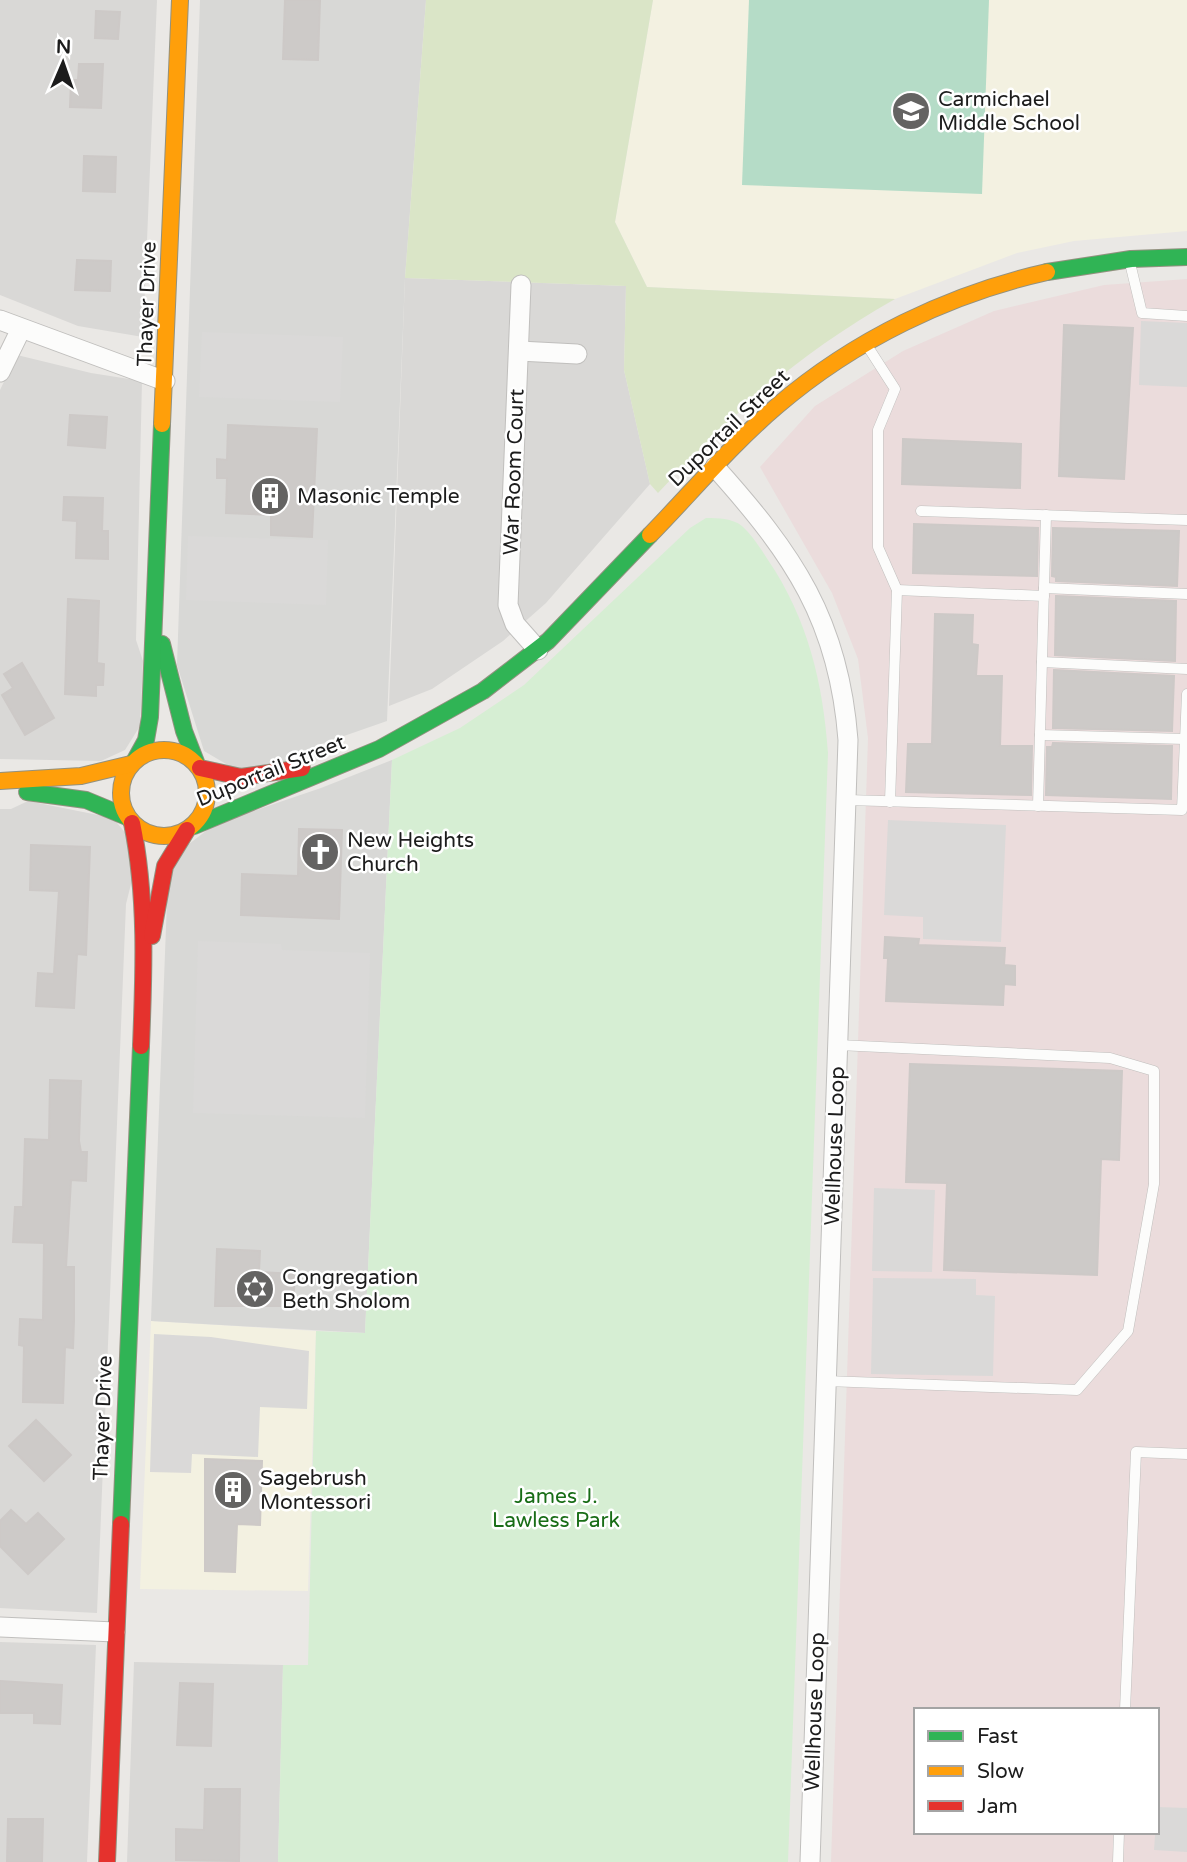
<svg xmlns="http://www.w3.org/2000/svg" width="1187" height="1862" viewBox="0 0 1187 1862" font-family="'Varela Round',sans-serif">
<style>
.residential{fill:#d9d8d6}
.commercial{fill:#ebdcdc;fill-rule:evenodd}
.education{fill:#f3f1e1}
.religious{fill:#d8d8d6}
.grass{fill:#dae5c7}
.park{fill:#d6eed3}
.pitch{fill:#b5dcc7}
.parking{fill:#dad9d8}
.building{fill:#cdcac8;stroke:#cdc9c7;stroke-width:2}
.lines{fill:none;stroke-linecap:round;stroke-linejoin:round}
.lane-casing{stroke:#c0bfbd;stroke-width:11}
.street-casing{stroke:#c0bfbd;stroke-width:21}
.fast-casing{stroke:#92917f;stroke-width:18}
.slow-casing{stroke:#92917f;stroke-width:18}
.jam-casing{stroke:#92917f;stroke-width:18}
.lane{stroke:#fcfcfb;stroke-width:10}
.street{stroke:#fcfcfb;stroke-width:19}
.fast{stroke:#30b455;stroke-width:16}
.slow{stroke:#ff9f0a;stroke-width:16}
.jam{stroke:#e5322d;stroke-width:16}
.labels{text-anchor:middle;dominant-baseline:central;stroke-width:5;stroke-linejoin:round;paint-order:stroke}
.poi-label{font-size:21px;fill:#1c1c1c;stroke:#fff;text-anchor:start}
.street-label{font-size:21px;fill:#1c1c1c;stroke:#fff}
.park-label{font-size:21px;fill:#196d17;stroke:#fff}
</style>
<rect width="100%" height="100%" fill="#eae8e5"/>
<!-- residential -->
<g class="residential">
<path d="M0,0H157L143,337L78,326L0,295Z"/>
<path d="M405,278L626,286L624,370L650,484L546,603L503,641L432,689L389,706Z"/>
<path d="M17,355L91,373L142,381L136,640L143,661L140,726L125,750L101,761L0,759V390Z"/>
<path d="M28,801L113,818L127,835L132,880L126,904L97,1613L0,1608V809H11Z"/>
<path d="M0,1642L96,1645L87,1862H0Z"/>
<path d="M134,1662L283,1665L278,1862H127Z"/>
</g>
<!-- commercial -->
<path class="commercial" d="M1187,279V1862H831L868,738L858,659L832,593L760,467L815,406L903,351L994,311L1104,285ZM916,1710H1157V1832H916Z"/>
<!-- education -->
<g class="education">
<path d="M653,0H1187V231L1074,241L1017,253L895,299L647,287L615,222Z"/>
<path d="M151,1321L316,1331L308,1591L140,1589Z"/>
</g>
<!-- religious -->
<g class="religious">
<path d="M200,0H426L405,278L387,721L321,744L278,764L238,771L204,751L177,665Z"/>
<path d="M392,760L365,1333L151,1321L167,901L173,867L189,844L215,824L321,788Z"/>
</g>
<!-- grass -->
<path class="grass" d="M426,0H653L615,222L647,287L895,299C800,353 732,413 658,493L650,484L624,370L626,286L405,278Z"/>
<!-- park -->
<path class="park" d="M706,518C718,518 732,518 742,526C752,535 761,549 768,560C808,619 823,683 828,753L788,1862H278L283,1665H308L316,1331L365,1333L392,760L460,728L524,685L690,528Z"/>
<!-- pitch -->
<path class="pitch" d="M749,0H989L982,194L742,185Z"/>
<!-- parking -->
<g class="parking">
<path d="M1141,321L1187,323V387L1139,385Z"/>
<path d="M202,332L343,337L340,402L199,397Z"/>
<path d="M188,536L328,540L326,605L186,600Z"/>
<path d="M888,820L1006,825L1001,942L923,939V917L884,915Z"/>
<path d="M198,941L281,944L282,950L370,953L365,1118L193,1113Z"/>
<path d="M874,1188L935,1190L932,1272L872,1271Z"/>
<path d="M873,1278L976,1279V1295L995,1296L993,1376L871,1374Z"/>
<path d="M154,1334L211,1337L309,1351L307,1409L260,1407L258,1457L192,1454L191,1473L150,1472Z"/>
<path d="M1157,1807L1187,1808V1852L1154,1850Z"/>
</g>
<!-- building -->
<g class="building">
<path d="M285,0H320L318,60L283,59Z"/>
<path d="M96,11L120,12L118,39L95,38Z"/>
<path d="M79,64H103L101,108L70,107L71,80H78Z"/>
<path d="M84,156L116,157L115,192L83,191Z"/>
<path d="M77,260L111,261L110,291L75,290Z"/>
<path d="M1064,325L1133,328L1124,479L1059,476Z"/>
<path d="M70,415L107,417L105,448L68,445Z"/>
<path d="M228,425L317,429L312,537L271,535V515L226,513L227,478H217V459L227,460Z"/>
<path d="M903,439L1021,444L1020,488L902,484Z"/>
<path d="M64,497L103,498L102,531H108V559L76,558L77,521L63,520Z"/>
<path d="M914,524L1038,528L1037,576L913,573Z"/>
<path d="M1053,528L1179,531L1177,586L1056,581V577L1052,576Z"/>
<path d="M1056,596L1176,601L1175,661L1055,655Z"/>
<path d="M68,599L99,601L97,663L104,664L103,685H96V696L65,694Z"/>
<path d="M935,614L973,615L972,644L978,645L976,676H1002L1000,746H1032L1031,795L906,792L908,744H932Z"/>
<path d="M22,663L54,718L25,735L2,695L13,688L4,674Z"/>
<path d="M1054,670L1174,676L1172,731L1053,728Z"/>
<path d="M1053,743L1172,746L1171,799L1046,795L1047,747H1052Z"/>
<path d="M299,829L342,830L339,919L241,915L242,874L298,876Z"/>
<path d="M31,845L90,847L86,955L77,954L74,1008L36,1006L38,973L54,974L59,891L30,890Z"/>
<path d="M885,937L919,939L918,945L1005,948L1004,965L1015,966V985L1004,984L1003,1005L886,1001L888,958H884Z"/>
<path d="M910,1064L1122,1071L1119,1160L1101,1159L1097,1275L944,1270L947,1183L906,1182Z"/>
<path d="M50,1080L81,1081L79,1141L81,1152H87L86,1181L71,1180L66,1267H74V1321L73,1348L65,1347L63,1403L23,1402L24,1346L19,1345L20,1319L43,1320L44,1243L13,1242L15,1207H23L25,1139L49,1140Z"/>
<path d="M217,1249L260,1251L259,1272L295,1274L293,1306H215Z"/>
<path d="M36,1420L71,1455L44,1481L9,1446Z"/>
<path d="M205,1459L262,1461L260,1525L237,1524L235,1572L205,1571Z"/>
<path d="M11,1510L26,1524L38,1513L64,1539L28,1574L0,1546V1521Z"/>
<path d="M0,1681L62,1685L60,1724L34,1723V1713H0Z"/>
<path d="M180,1683L213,1684L211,1746L177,1745Z"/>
<path d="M205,1789H240L239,1861L176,1860V1829L204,1830Z"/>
<path d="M8,1819H43L42,1862H7Z"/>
</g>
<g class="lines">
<defs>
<g id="lane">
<path d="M1130,263L1142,313L1187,316"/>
<path d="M868,347L895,389L878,430V547L897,590L890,802"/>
<path d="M921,511L1187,520"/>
<path d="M1044,588L1187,594"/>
<path d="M897,590L1044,596"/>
<path d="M1042,662L1187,669"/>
<path d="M1040,735L1185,739"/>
<path d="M847,800L1182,810L1187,694"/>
<path d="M1038,806L1046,515"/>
<path d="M826,1381L1077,1390L1128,1331L1154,1184V1071L1110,1058L838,1045"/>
<path d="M1125,1710L1136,1452L1187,1454"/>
<path d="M1118,1862L1119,1832"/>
</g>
<g id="street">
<path d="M521,285L508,605L515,624L538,650"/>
<path d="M0,320L165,381"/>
<path d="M519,351L577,354"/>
<path d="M0,372L21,329"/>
<path d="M715,467C793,554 839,620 848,740L810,1862"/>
<path d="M0,1627L115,1632"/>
</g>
<g id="fast">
<path d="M1047,272L1131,259L1187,257"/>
<path d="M162,644L184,731L196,762"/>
<path d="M135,760L146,740L150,717L162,424"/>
<path d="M27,792L86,800L127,817"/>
<path d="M194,826L379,749L483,691L548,641L650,535"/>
<path d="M121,1524L141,1046"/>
</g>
<g id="slow">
<path d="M162,424L180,0"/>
<path d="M650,535C692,492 731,445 777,406C854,340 949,294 1047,272"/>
<circle cx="164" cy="793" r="43"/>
<path d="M0,781L81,776L131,764"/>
</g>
<g id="jam">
<path d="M200,768L241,777L302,768"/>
<path d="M132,823C147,896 144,972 141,1046"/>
<path d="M152,936L165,866L187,830"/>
<path d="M107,1862L121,1524"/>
</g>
</defs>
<!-- lane casing -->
<use href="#lane" class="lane-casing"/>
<!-- street casing -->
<use href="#street" class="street-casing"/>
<!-- fast casing -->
<use href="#fast" class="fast-casing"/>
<!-- slow casing -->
<use href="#slow" class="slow-casing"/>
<!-- jam casing -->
<use href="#jam" class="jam-casing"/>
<!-- lane -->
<use href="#lane" class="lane"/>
<!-- street -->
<use href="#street" class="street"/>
<!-- fast -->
<use href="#fast" class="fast"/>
<!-- slow -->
<use href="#slow" class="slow"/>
<!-- jam -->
<use href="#jam" class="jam"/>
</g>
<!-- icons -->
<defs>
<symbol id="school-disc" viewBox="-11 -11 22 22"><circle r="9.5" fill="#646362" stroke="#fff"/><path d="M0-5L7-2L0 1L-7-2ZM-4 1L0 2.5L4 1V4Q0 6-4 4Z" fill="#fff"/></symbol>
<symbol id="building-disc" viewBox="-11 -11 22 22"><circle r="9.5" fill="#646362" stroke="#fff"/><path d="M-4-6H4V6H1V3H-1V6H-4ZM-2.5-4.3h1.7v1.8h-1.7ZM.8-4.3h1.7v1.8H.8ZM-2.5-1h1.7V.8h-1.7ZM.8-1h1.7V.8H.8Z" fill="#fff"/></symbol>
<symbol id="church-disc" viewBox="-11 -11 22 22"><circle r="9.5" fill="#646362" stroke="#fff"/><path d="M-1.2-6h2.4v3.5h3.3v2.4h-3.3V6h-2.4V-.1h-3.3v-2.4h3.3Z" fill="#fff"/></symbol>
<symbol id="synagogue-disc" viewBox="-11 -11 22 22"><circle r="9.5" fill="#646362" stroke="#fff"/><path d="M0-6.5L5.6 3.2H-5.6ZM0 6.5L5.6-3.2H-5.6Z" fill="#fff"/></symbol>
</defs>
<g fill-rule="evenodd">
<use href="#school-disc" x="889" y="89" width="44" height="44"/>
<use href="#building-disc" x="248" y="474" width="44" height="44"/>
<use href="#church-disc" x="298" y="830" width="44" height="44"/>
<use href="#synagogue-disc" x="233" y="1267" width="44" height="44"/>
<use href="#building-disc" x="211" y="1468" width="44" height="44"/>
</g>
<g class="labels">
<!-- poi labels -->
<g class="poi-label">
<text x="938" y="99">Carmichael<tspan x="938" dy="24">Middle School</tspan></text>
<text x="297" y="496">Masonic Temple</text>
<text x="347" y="840">New Heights<tspan x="347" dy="24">Church</tspan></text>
<text x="282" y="1277">Congregation<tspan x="282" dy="24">Beth Sholom</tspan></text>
<text x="260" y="1478">Sagebrush<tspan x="260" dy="24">Montessori</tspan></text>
</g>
<!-- street labels -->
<g class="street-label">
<text transform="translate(147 304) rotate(-88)">Thayer Drive</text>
<text transform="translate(729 428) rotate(-44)">Duportail Street</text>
<text transform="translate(514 472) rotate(-88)">War Room Court</text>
<text transform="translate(271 771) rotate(-22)">Duportail Street</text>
<text transform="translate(835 1146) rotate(-88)">Wellhouse Loop</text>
<text transform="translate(103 1418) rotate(-88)">Thayer Drive</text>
<text transform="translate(815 1712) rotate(-88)">Wellhouse Loop</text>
</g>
<!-- park labels -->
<g class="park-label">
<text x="556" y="1496">James J.<tspan x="556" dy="24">Lawless Park</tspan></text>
</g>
</g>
<!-- legend -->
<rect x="914" y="1708" width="245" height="126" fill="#ffffff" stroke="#a4a4a4" stroke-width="2"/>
<rect x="928" y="1731" width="35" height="10" fill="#30b455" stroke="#a4a4a4" stroke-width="2"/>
<text x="977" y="1743" font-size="21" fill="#1c1c1c">Fast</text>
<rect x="928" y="1766" width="35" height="10" fill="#ff9f0a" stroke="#a4a4a4" stroke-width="2"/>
<text x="977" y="1778" font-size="21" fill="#1c1c1c">Slow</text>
<rect x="928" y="1801" width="35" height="10" fill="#e5322d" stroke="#a4a4a4" stroke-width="2"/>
<text x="977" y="1813" font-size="21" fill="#1c1c1c">Jam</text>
<!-- north arrow -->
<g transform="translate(63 63) rotate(2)" stroke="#ffffff" stroke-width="5" paint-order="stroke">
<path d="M0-5L12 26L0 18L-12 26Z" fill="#1c1c1c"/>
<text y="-10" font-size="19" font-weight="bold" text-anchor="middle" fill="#1c1c1c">N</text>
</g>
</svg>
